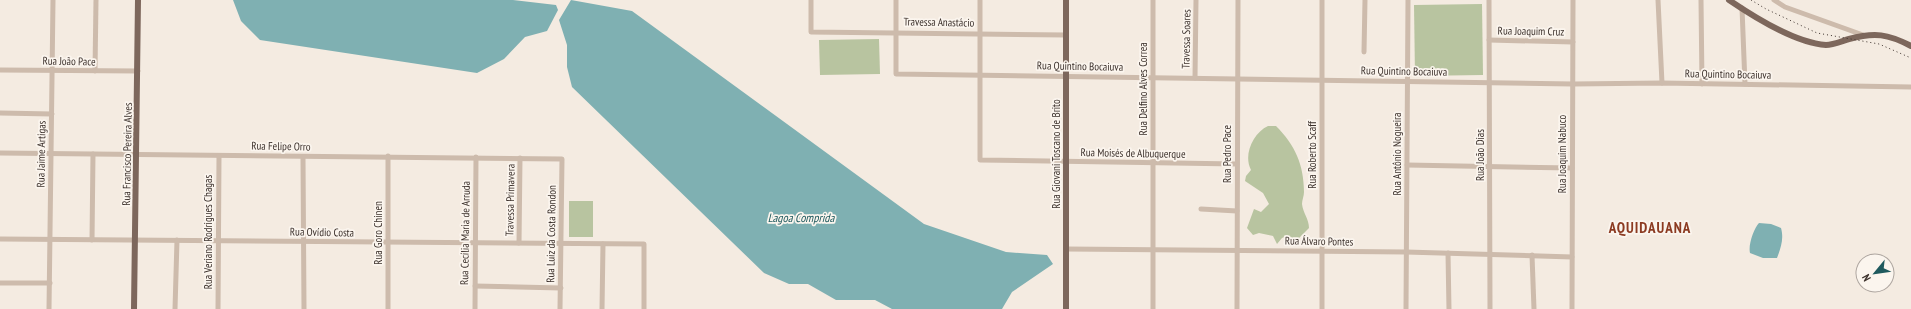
<svg xmlns="http://www.w3.org/2000/svg" width="1911" height="309" viewBox="0 0 1911 309" font-family="'PT Sans Narrow',sans-serif">
<style>
.green{fill:#b8c4a0}
.water{fill:#7fb0b2}
.lines{fill:none;stroke-linecap:round;stroke-linejoin:round}
.minor{stroke:#cdbbac;stroke-width:5}
.major{stroke:#7d675c;stroke-width:6}
.rail{stroke:#3b302b;stroke-width:1;stroke-dasharray:1 3;stroke-linecap:butt}
.labels{text-anchor:middle;dominant-baseline:central;stroke-width:3.5;stroke-linejoin:round;paint-order:stroke}
.street-label{font-size:11px;fill:#3b302b;stroke:#fbf5ee}
.water-label{font-size:12px;font-style:italic;fill:#1f5a5e;stroke:#fbf5ee}
.district-label{font-size:15px;font-weight:bold;letter-spacing:1px;fill:#8c3b22;stroke:#fbf5ee}
</style>
<rect width="100%" height="100%" fill="#f4ebe1"/>
<!-- green -->
<g class="green">
<path d="M1482,4L1483,75L1415,76L1414,5Z"/>
<path d="M879,39L880,74L820,75L819,40Z"/>
<path d="M1268,126H1276C1295,145 1304,165 1304,192C1304,196 1302,200 1302,204C1303,213 1309,219 1309,228L1299,238L1293,240L1287,236L1282,238L1277,244L1273,236L1259,233L1253,235L1247,228L1254,209L1261,212L1269,204L1263,193L1245,181L1246,176L1251,170C1243,155 1253,133 1268,126Z"/>
<rect x="569" y="201" width="24" height="36"/>
</g>
<!-- water -->
<g class="water">
<path d="M233,0H513L556,5L558,10L547,31L525,37L504,59L477,73L260,40L241,21Z"/>
<path d="M571,0L632,11L924,224L1006,252L1047,255L1053,264L1012,292L1002,309H892L875,300H836L808,284H789L764,273L572,87L567,67V45L559,20Z"/>
<path d="M1759,223L1771,224L1781,228C1784,239 1781,247 1777,258H1763L1750,253C1748,245 1754,228 1759,223Z"/>
</g>
<g class="lines">
<!-- minor -->
<g class="minor">
<path d="M811,0V32L1066,35"/>
<path d="M896,0V74L1573,84L1662,83L1911,87"/>
<path d="M980,0V160L1237,164"/>
<path d="M1322,0V309"/>
<path d="M1489,0L1490,309"/>
<path d="M1658,0L1662,83"/>
<path d="M1701,0L1702,84"/>
<path d="M1774,0L1785,7L1863,35"/>
<path d="M1742,8L1745,84"/>
<path d="M1489,40L1573,42"/>
<path d="M1364,52L1365,0"/>
<path d="M0,70L138,71"/>
<path d="M95,71L96,0"/>
<path d="M1195,78L1196,0"/>
<path d="M0,113L52,114"/>
<path d="M0,153L562,159L560,309"/>
<path d="M303,157L304,309"/>
<path d="M1407,165L1572,168"/>
<path d="M1201,209L1237,211"/>
<path d="M0,239L644,244V309"/>
<path d="M92,240L93,154"/>
<path d="M519,243L520,158"/>
<path d="M1066,249L1406,252L1572,257"/>
<path d="M1448,253L1449,309"/>
<path d="M1532,255L1534,309"/>
<path d="M0,283H50"/>
<path d="M475,286L561,288"/>
<path d="M49,309L53,0"/>
<path d="M175,309L177,240"/>
<path d="M218,309L219,156"/>
<path d="M388,309V156"/>
<path d="M475,309L476,157"/>
<path d="M602,309L603,244"/>
<path d="M1153,309V0"/>
<path d="M1237,309L1238,0"/>
<path d="M1406,309L1408,0"/>
<path d="M1572,309L1573,0"/>
</g>
<!-- major -->
<g class="major">
<path d="M1729,0C1754,17 1795,43 1826,45C1833,45 1842,41 1849,39C1875,32 1888,34 1911,46"/>
<path d="M134,309L138,0"/>
<path d="M1066,309V0"/>
</g>
<!-- rail -->
<path class="rail" d="M1751,0L1766,9L1817,33L1879,44L1911,58"/>
</g>
<g class="labels">
<!-- street labels -->
<g class="street-label">
<text transform="translate(939 22) rotate(1)">Travessa Anastácio</text>
<text transform="translate(1531 31) rotate(1)">Rua Joaquim Cruz</text>
<text transform="translate(1186 39) rotate(-89)">Travessa Soares</text>
<text transform="translate(69 61) rotate(1)">Rua João Pace</text>
<text transform="translate(1080 66) rotate(1)">Rua Quintino Bocaiuva</text>
<text transform="translate(1404 71) rotate(1)">Rua Quintino Bocaiuva</text>
<text transform="translate(1728 74) rotate(1)">Rua Quintino Bocaiuva</text>
<text transform="translate(1143 89) rotate(-90)">Rua Delfino Alves Correa</text>
<text transform="translate(281 146) rotate(1)">Rua Felipe Orro</text>
<text transform="translate(1133 153) rotate(1)">Rua Moisés de Albuquerque</text>
<text transform="translate(41 154) rotate(-89)">Rua Jaime Artigas</text>
<text transform="translate(127 154) rotate(-89)">Rua Francisco Pereira Alves</text>
<text transform="translate(1056 154) rotate(-90)">Rua Giovani Toscano de Brito</text>
<text transform="translate(1227 154) rotate(-90)">Rua Pedro Pace</text>
<text transform="translate(1397 154) rotate(-90)">Rua Antônio Nogueira</text>
<text transform="translate(1562 154) rotate(-90)">Rua Joaquim Nabuco</text>
<text transform="translate(1312 155) rotate(-90)">Rua Roberto Scaff</text>
<text transform="translate(1480 155) rotate(-90)">Rua João Dias</text>
<text transform="translate(510 200) rotate(-89)">Travessa Primavera</text>
<text transform="translate(208 232) rotate(-90)">Rua Veriano Rodrigues Chagas</text>
<text transform="translate(322 232) rotate(1)">Rua Ovídio Costa</text>
<text transform="translate(378 233) rotate(-90)">Rua Goro Chinen</text>
<text transform="translate(465 233) rotate(-89)">Rua Cecília Maria de Arruda</text>
<text transform="translate(551 234) rotate(-89)">Rua Luiz da Costa Rondon</text>
<text transform="translate(1319 241) rotate(1)">Rua Álvaro Pontes</text>
</g>
<!-- water labels -->
<g class="water-label">
<text x="801" y="217">Lagoa Comprida</text>
</g>
<!-- district labels -->
<g class="district-label">
<text x="1650" y="227">AQUIDAUANA</text>
</g>
</g>
<!-- north arrow -->
<g transform="translate(1875 273) rotate(241)"><circle r="19" fill="#fbf5ee" stroke="#aea6a0"/>
<path d="M0-3L7 15L0 10L-7 15Z" fill="#1f5a5e"/>
<text y="-6" font-size="11" font-weight="bold" text-anchor="middle" fill="#3b302b">N</text>
</g>
</svg>
